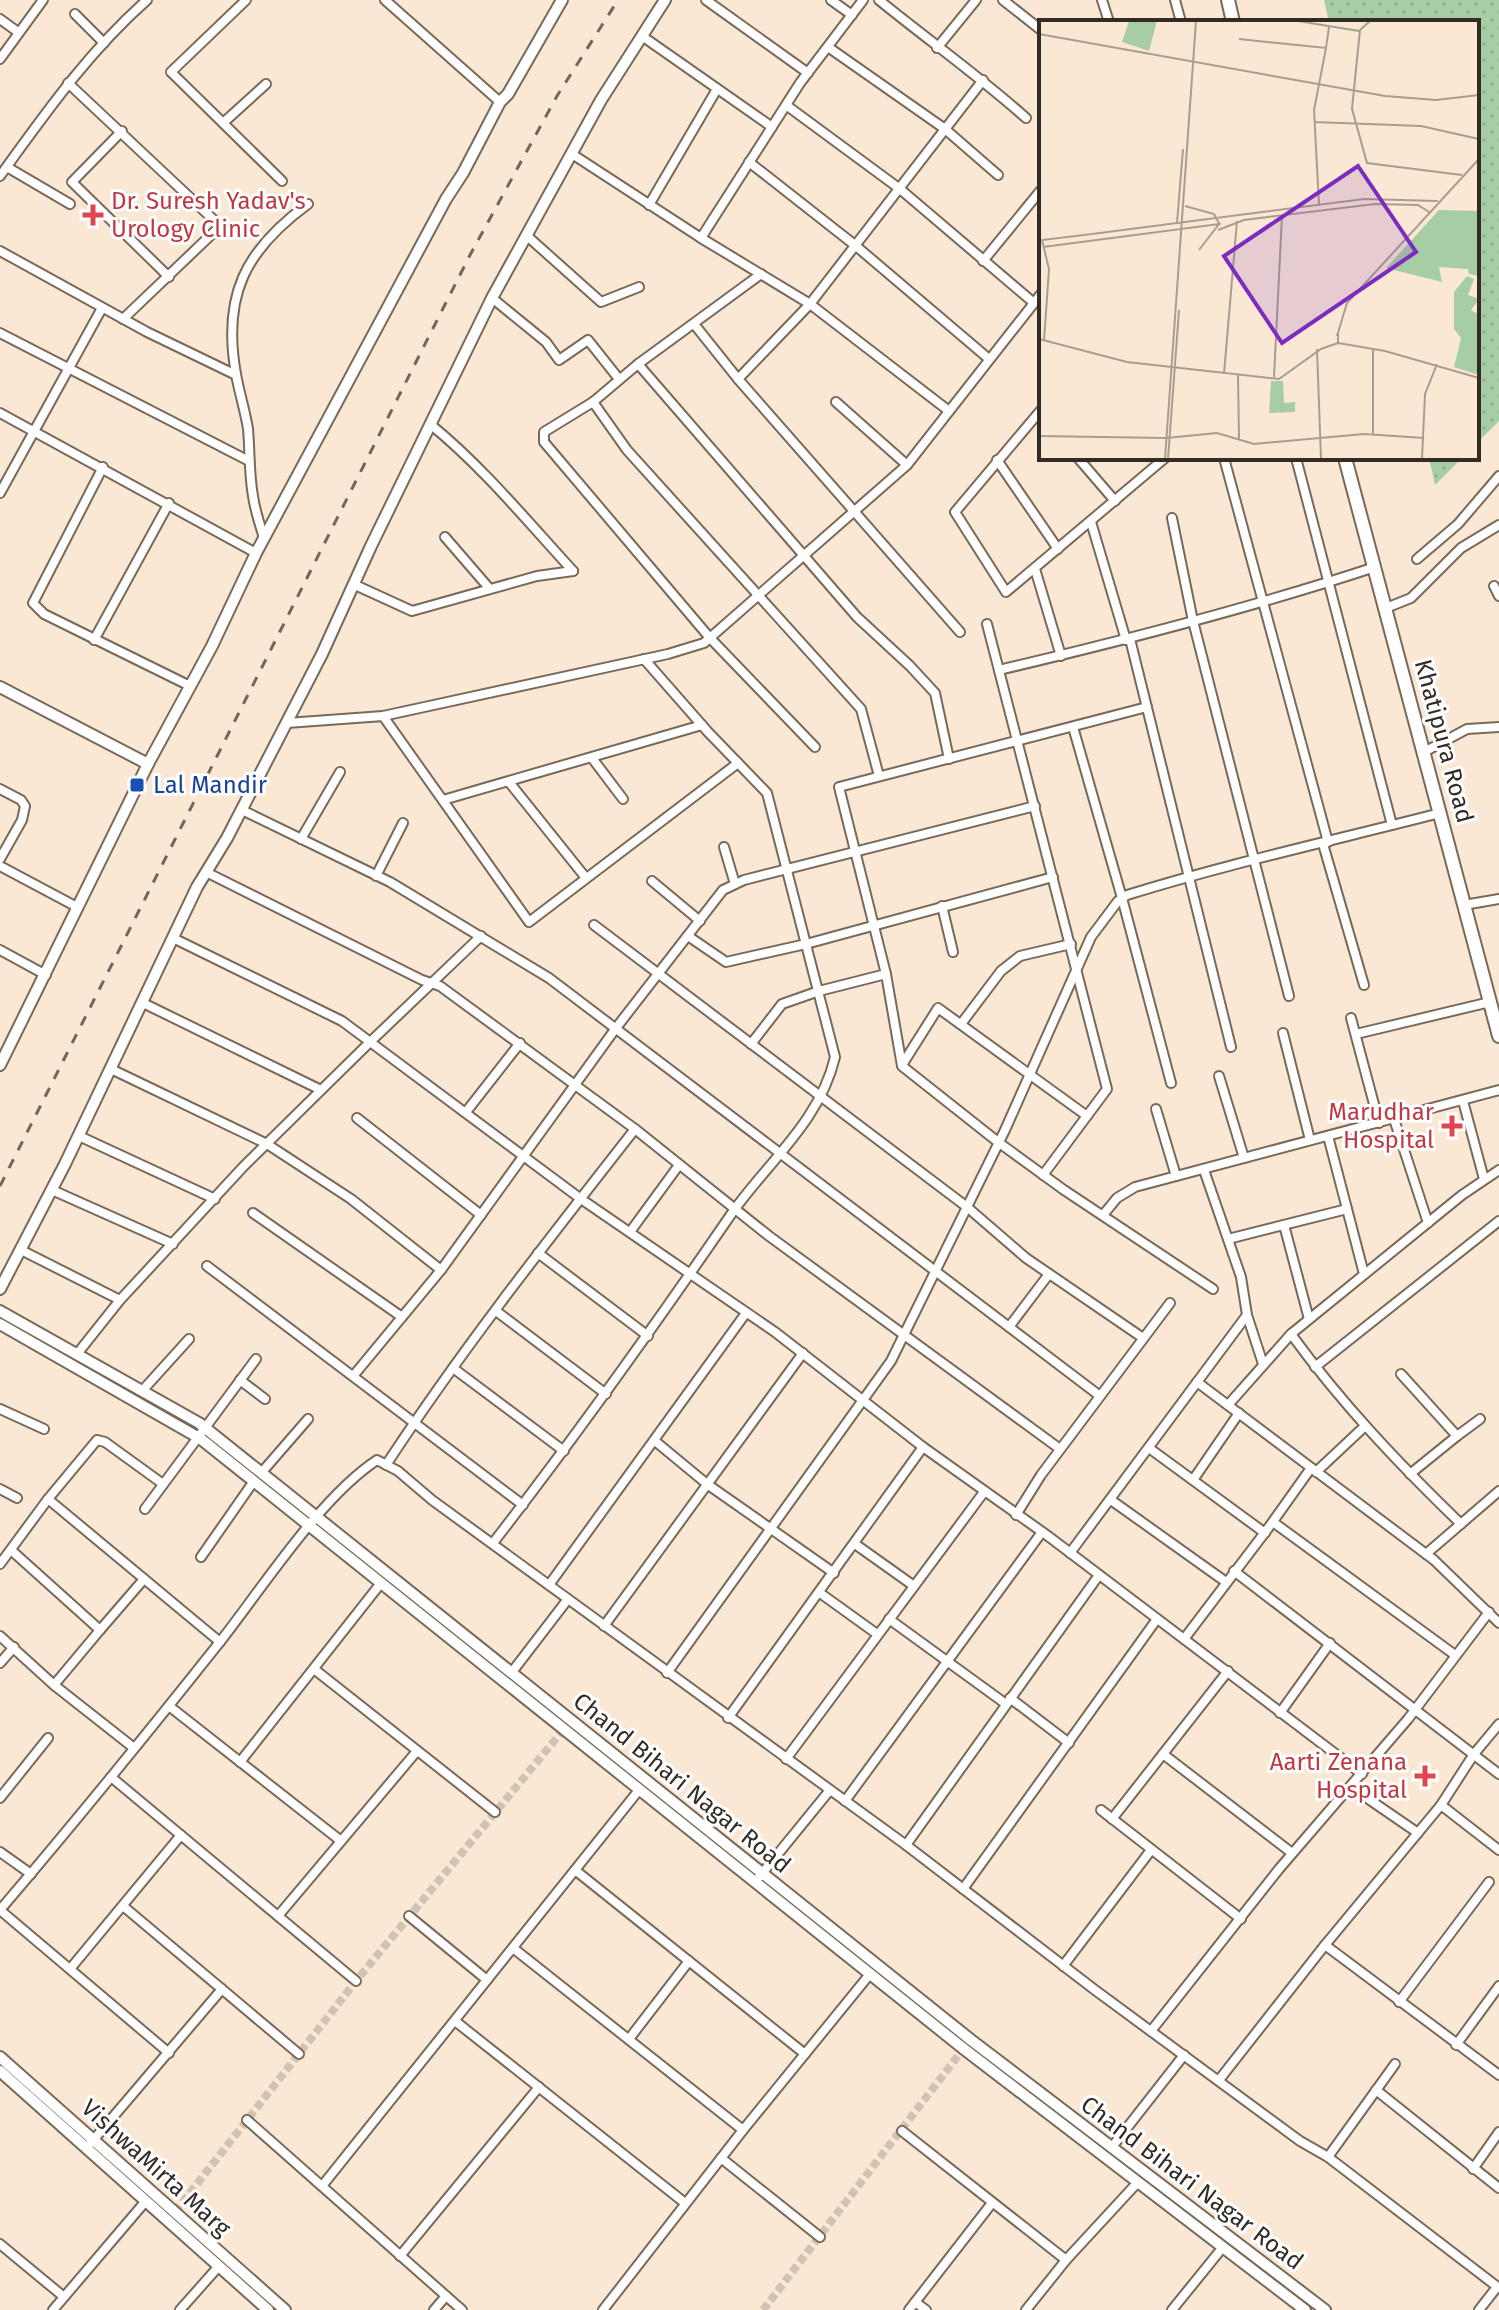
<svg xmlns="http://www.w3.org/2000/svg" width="1499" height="2310" viewBox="0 0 1499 2310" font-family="'Fira Sans',sans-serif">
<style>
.grass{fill:url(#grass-dots)}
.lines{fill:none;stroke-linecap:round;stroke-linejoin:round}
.minor-tunnel{stroke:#d2c2b2;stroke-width:8;stroke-dasharray:8 4;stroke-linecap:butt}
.minor-casing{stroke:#786959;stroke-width:12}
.tertiary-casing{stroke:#786959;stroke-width:14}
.secondary-casing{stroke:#786959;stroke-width:16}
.minor{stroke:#fff;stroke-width:8}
.tertiary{stroke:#fff;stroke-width:10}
.secondary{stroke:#fff;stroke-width:12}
.rail{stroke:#70665b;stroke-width:3;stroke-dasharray:10 10;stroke-linecap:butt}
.health-dot{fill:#e0444e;stroke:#fff;stroke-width:3}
.transit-dot{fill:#1a4fb4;stroke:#fff;stroke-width:3}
.labels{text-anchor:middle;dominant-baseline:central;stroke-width:6;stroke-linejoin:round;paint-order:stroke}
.health-label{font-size:24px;fill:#be3a42;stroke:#fff;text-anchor:end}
.street-label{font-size:24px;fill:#322c25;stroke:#fff}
.transit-label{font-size:24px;fill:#164399;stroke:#fff;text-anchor:start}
.inset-road{fill:none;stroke:#aa9d8f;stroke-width:2}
.view{fill:#7b2cbf;fill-opacity:0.15;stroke:#7b2cbf;stroke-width:4}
.inset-edge{fill:none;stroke:#322c25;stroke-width:4}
</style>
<defs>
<pattern id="grass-dots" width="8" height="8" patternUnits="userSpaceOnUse" patternTransform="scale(2)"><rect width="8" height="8" fill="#a7cda5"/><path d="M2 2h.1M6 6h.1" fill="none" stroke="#90b08e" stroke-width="1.8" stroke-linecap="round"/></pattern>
</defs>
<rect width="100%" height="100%" fill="#fae8d5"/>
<!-- grass -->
<g class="grass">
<path d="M1324,0H1499V421L1477,443V22H1329Z"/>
<path d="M1429,458H1462L1435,485Z"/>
</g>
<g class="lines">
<!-- minor-tunnel -->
<g class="minor-tunnel">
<path d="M175,2212L356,1981L564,1729"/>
<path d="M763,2310L967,2044"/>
</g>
<defs>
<g id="minor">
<path d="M246,0L171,72L282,181"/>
<path d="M385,0L500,102"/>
<path d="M706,0L808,73"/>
<path d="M831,0L852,15"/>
<path d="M879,0C928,40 979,76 1026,118"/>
<path d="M1003,0L1041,30"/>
<path d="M1102,0L1109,22"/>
<path d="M1175,0L1181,22"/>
<path d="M75,14L104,43"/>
<path d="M0,19L18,32"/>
<path d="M642,36L772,127"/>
<path d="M828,47L945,129L998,175"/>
<path d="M937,48L976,0"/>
<path d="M0,59L43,0"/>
<path d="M68,83L217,223L218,228L213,233L123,319"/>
<path d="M786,105L900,189L1034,303"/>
<path d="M223,123L266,84"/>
<path d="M122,131L72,182L169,277"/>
<path d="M572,154L701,238L810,304L949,411"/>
<path d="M749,162L856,246L989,359"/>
<path d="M7,167L70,204"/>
<path d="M0,176C45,114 89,51 147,0"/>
<path d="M649,205L717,89"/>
<path d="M526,235L601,302L639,287"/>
<path d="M701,238L800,83L863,0"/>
<path d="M0,251L147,332L236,375"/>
<path d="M983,261L1041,190"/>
<path d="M761,274L638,364L593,402L544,432V442L710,638L815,747"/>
<path d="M492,298L546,342L559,360L588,340L619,379"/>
<path d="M694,324L738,379L960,632"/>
<path d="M0,333L249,461"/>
<path d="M638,364L857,617L910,666L935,693L949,759"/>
<path d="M738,379L810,304L983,80"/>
<path d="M593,402L627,450L861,709L879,776"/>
<path d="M836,402L907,465"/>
<path d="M1041,410L955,512L1006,592L1165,458"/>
<path d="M0,413L256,553"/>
<path d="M430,424C483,467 527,521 573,571"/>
<path d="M1078,458L1115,501"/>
<path d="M1224,458L1328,842"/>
<path d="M1296,458L1392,825"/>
<path d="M997,460L1058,549"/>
<path d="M103,467L33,603L44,614L190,686"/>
<path d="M0,493L102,308"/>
<path d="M1172,518L1193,621L1289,996"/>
<path d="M1091,522L1126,640"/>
<path d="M445,537L489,588"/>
<path d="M264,538C260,525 255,511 253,496C249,474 250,451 248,429C245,410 239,392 236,374C222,296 245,250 308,204"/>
<path d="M1417,559L1458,524L1499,476"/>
<path d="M1035,569L1061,656"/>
<path d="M353,584L412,611L537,576L573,571"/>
<path d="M1494,586L1499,596"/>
<path d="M1386,608L1411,598L1461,548L1499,525"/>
<path d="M987,624L1107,1089L1043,1175"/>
<path d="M1130,639L1231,1047"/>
<path d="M94,640L169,503"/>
<path d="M999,670C1126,640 1251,608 1375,567"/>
<path d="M1147,707L839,787L886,974L902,1066L998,1142L1064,1190L1213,1289"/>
<path d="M383,716L529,922L738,763"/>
<path d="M287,723L383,716L668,654L704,643L907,465L1041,294"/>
<path d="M1073,727L1122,898L1171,1083"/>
<path d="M1424,752L1467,729L1499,727"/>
<path d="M592,758L623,799"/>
<path d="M509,782L586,878"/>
<path d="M0,789L21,800L25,806L22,820L0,859"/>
<path d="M443,800L702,725"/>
<path d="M242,810L390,882L549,978L1100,1396"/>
<path d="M301,839L340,772"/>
<path d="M1323,844L1364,985"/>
<path d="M724,847L735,884"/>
<path d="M0,866L77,907"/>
<path d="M206,872L422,980L440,986L635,1129L769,1236L1060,1449"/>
<path d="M376,876L403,823"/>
<path d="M652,881L700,921"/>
<path d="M1464,905L1499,899"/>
<path d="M942,906L953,952"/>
<path d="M594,925L967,1207L1026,1258L1143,1338"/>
<path d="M688,936L726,962L806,944L1053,877"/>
<path d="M173,938L342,1021L581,1199L775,1332L923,1447L1048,1536L1362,1774"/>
<path d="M0,950L46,975"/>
<path d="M143,1003L321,1090"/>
<path d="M1351,1018L1379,1123"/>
<path d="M961,1024L1001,971L1020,956L1071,944"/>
<path d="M1283,1033L1310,1140"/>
<path d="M1356,1034L1490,1002"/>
<path d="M751,1044L782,1004L819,991L886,974"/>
<path d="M902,1065L938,1008L1087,1116"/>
<path d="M111,1069L267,1144L351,1199L441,1270"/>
<path d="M1219,1076L1244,1158"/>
<path d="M1463,1101L1484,1179"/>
<path d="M1156,1109L1176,1176"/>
<path d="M466,1112L520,1043"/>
<path d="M357,1118L481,1215"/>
<path d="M1394,1119L1428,1223"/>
<path d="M79,1136L215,1199"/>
<path d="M1328,1136L1364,1274"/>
<path d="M52,1190L173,1244"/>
<path d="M253,1213L402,1317"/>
<path d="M1103,1215L1117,1198L1135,1187L1499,1090"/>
<path d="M1284,1225L1309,1319"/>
<path d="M630,1232L679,1165"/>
<path d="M1228,1239L1347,1209"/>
<path d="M21,1250L120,1300"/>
<path d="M538,1253L648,1336"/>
<path d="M207,1266L523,1505"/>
<path d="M496,1311L606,1394"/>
<path d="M1247,1315L1263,1364"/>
<path d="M1009,1327L1049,1274"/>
<path d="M1291,1334C1342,1404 1399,1464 1461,1524"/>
<path d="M77,1354L120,1300L243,1167L369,1043L481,936"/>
<path d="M1315,1367L1499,1221"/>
<path d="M453,1368L564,1451"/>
<path d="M1401,1374L1457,1436L1410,1474"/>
<path d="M354,1375L441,1270L616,1028L723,890L744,880L1035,806"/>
<path d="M240,1380L265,1399"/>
<path d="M1197,1382L1434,1560L1499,1623"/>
<path d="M142,1391L189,1339"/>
<path d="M1228,1405L1291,1334L1462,1195L1499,1170"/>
<path d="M0,1409L44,1429"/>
<path d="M1457,1436L1480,1419"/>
<path d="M655,1441L707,1484L834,1573"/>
<path d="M1149,1448L1265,1533"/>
<path d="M386,1465C462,1349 549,1239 635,1129"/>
<path d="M262,1472L308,1419"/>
<path d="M1316,1472L1364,1427"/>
<path d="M1193,1480L1239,1413"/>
<path d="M0,1489L17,1498"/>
<path d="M48,1499L220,1642"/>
<path d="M1111,1500L1226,1582"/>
<path d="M145,1509L256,1359"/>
<path d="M1016,1515L1041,1475L1170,1303"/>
<path d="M1273,1522L1455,1655"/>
<path d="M493,1543C576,1436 655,1325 732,1213C768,1162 820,1121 835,1057L767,793L708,732L644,659"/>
<path d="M855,1544L914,1586"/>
<path d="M11,1550L100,1630L54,1685"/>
<path d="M1070,1553L1247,1315L1241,1277L1204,1170"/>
<path d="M1426,1554L1499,1491"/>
<path d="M201,1557L254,1481"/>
<path d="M0,1564L48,1499L97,1440L105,1442L163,1484"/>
<path d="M1234,1571L1499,1774"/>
<path d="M549,1585L746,1313"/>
<path d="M820,1593L877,1634"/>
<path d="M889,1619L1006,1704"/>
<path d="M604,1626L803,1353"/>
<path d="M100,1630L144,1579"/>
<path d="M0,1636L54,1685L134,1748"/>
<path d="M1184,1639L1269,1527L1311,1468"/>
<path d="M0,1663L14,1647"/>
<path d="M314,1669L495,1812"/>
<path d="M512,1672L568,1599"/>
<path d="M667,1673L891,1361L1005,1130L1091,937L1118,901L1127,895C1230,863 1335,840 1440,813"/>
<path d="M1010,1698L1069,1743"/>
<path d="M169,1706L341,1841"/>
<path d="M1280,1713L1330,1643"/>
<path d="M728,1718L923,1447"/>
<path d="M1163,1754L1292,1853"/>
<path d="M786,1759L984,1492"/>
<path d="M240,1762L381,1583"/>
<path d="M111,1777L356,1981"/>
<path d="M1351,1787L1418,1833"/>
<path d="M0,1798L48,1738"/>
<path d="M845,1801L1042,1532"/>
<path d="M1441,1805L1499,1850"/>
<path d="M1101,1810L1241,1919"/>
<path d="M1112,1819L1228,1671"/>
<path d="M906,1845L1099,1575"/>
<path d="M0,1852L31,1874"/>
<path d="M575,1870L805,2054"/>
<path d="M755,1882L830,1790"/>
<path d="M963,1889L1157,1619"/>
<path d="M123,1906L299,2054"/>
<path d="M278,1916L417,1751"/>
<path d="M409,1916L487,1980"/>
<path d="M1325,1945L1499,2075"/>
<path d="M513,1948L743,2130"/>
<path d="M1063,1966L1151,1850"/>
<path d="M70,1969L181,1835"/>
<path d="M1399,2002L1489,1882"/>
<path d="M455,2021L685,2203"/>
<path d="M1151,2031L1279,1869L1408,1719L1489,1612"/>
<path d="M629,2039L689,1961"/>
<path d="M1456,2045L1499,1986"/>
<path d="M169,2053L0,1910C76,1821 150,1730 223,1638C265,1584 321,1497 377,1460L398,1471L432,1500L906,1845L1095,1990L1300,2141L1328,2157L1499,2288"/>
<path d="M1219,2080L1325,1945L1441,1805L1474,1754L1499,1724"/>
<path d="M1376,2090L1499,2188"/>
<path d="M247,2120L462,2310"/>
<path d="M902,2131L1066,2260"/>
<path d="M90,2144L222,1989"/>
<path d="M1112,2147L1184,2055"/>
<path d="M1328,2157L1395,2064"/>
<path d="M721,2158L820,2237"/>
<path d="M1473,2169L1499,2132"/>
<path d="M322,2186L639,1790"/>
<path d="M0,2244L64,2297"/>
<path d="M400,2256L539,2087"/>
<path d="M915,2302L926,2310"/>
<path d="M53,2310L145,2202"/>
<path d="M180,2310L219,2266"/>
<path d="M434,2310L446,2296"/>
<path d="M603,2310L743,2130L870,1974"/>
<path d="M909,2310L992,2203"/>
<path d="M1026,2310L1066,2260L1138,2182"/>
<path d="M1172,2310L1223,2247"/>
<path d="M1479,2310L1497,2287"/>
</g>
<g id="tertiary">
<path d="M0,687L148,764"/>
<path d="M0,1065L148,764L212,646L256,553L446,199L463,173L500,102L508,94L562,0"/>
<path d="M0,1289L65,1164L197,887L227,838L322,654L371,546L492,298L601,100L665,0"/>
<path d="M0,1311L199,1423L971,2040L1325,2310"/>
<path d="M0,1324L201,1439L964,2049L1305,2310"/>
<path d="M0,2057L285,2310"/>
<path d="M0,2071L268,2310"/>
</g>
<g id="secondary">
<path d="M1228,0L1233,22"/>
<path d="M1345,458L1499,1036"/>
</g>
</defs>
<!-- minor casing -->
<use href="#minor" class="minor-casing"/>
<!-- tertiary casing -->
<use href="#tertiary" class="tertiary-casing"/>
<!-- secondary casing -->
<use href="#secondary" class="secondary-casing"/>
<!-- minor -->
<use href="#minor" class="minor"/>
<!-- tertiary -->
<use href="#tertiary" class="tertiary"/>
<!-- secondary -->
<use href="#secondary" class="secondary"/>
<!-- rail -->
<path class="rail" d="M0,1186L470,255L557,96L618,0"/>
</g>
<!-- markers -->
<g class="health-dot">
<path d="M89 203h8v8h8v8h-8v8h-8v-8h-8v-8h8z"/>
<path d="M1448 1114h8v8h8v8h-8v8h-8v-8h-8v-8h8z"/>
<path d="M1421 1764h8v8h8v8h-8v8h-8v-8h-8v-8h8z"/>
</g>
<rect class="transit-dot" x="129" y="777" width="16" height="16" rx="4"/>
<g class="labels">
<!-- health labels -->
<g class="health-label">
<text x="111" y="201" text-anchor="start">Dr. Suresh Yadav's<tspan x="111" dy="28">Urology Clinic</tspan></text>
<text x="1434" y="1112">Marudhar<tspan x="1434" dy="28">Hospital</tspan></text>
<text x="1407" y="1762">Aarti Zenana<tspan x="1407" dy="28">Hospital</tspan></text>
</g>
<!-- street labels -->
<g class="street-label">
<text transform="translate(1444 741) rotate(75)">Khatipura Road</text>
<text transform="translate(682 1783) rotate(39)">Chand Bihari Nagar Road</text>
<text transform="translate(156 2168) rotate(42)">VishwaMirta Marg</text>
<text transform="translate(1192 2183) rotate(37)">Chand Bihari Nagar Road</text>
</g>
<!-- transit labels -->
<g class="transit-label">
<text x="153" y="785">Lal Mandir</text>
</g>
</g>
<!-- overview -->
<g transform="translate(1039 20)">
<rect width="440" height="440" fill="#fae8d5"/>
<path d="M90,1H118L110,31L83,22ZM400,190L440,191V256L430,254L429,249L400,247L403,262L347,248ZM232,361H244L245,383L256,382V392L230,393Z" fill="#a7cda5"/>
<path d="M428,256L435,259L429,275L440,279L432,290L440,295V355L415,347L422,318L415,309V272Z" fill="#a7cda5"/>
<path class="inset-road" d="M259,1L320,11M331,1L321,10L313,89L328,143L423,155M0,14L346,76L397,80L440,75M200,19L287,28L290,7M275,102L382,106L440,119M280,184L275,90L287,28M146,186L175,194L181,205M138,203L144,129M179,210L205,200L336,184L379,185L390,192M53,214L325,179L399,181M4,227L180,204L160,230M298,316L308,283L440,139M0,319L88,342L240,359L282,329L299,323V314M5,321L10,249L3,220L53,214M299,323L346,331L440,358M334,328V414M278,329L282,439M185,354L198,201M199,355L200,419M235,357L243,196M0,416L127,418L178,413L215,424L325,414L385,418M126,439L157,1M129,439L140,290M383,439L386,374L398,344"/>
<path class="view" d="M319,146L377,232L243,323L185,236Z"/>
<rect width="440" height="440" class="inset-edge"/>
</g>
</svg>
